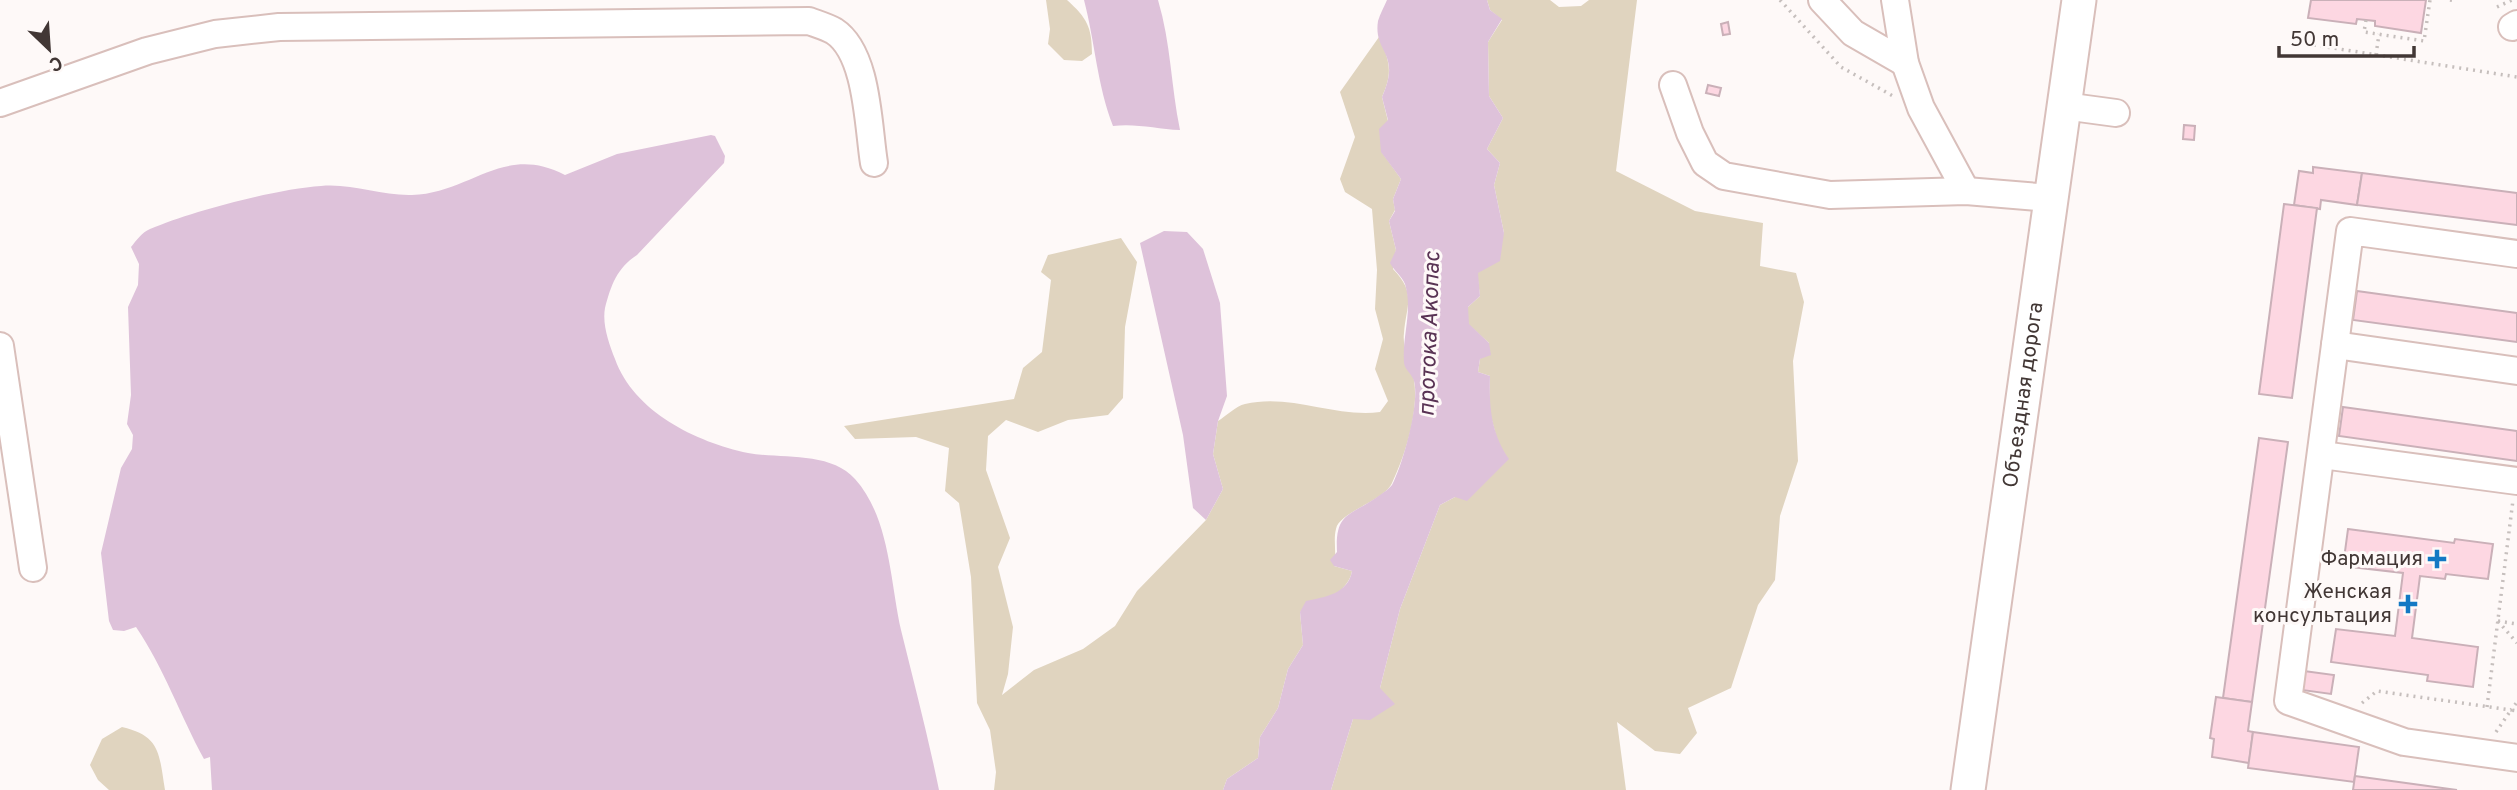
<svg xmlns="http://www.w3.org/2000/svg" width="2517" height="790" viewBox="0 0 2517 790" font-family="Overpass,sans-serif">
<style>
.green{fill:#e0d4bf}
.water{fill:#dec2da}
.building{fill:#fdd7e2;stroke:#cab0b8;stroke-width:2}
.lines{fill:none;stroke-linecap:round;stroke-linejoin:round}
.minor-casing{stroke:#d9bfbb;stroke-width:30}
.major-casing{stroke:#d9bfbb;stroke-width:37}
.path{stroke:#c6bfbd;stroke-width:3.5;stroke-dasharray:2 5;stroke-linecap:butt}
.minor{stroke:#fff;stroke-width:26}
.major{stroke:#fff;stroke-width:33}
.poi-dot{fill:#1379c4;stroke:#fef9f8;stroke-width:2.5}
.labels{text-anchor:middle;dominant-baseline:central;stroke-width:6;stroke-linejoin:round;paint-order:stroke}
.street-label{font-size:21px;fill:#423735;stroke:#fef9f8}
.poi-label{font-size:21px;fill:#423735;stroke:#fef9f8;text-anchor:end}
.water-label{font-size:23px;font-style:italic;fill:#593354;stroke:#fef9f8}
</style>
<rect width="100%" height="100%" fill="#fef9f8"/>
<!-- green -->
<g class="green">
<path d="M1046,0H1067C1087,18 1092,27 1092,54L1082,61L1064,60L1048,44L1050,29Z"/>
<path d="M1487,0H1550L1559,7L1581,6L1589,0H1637L1616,171L1695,211L1763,223L1760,266L1796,273L1804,302L1793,361L1798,461L1780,516L1775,580L1758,605L1731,688L1688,708L1697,733L1680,754L1655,751L1617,722L1626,790H1331L1353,719L1380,688L1400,609L1440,505L1455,497L1498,443L1489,409L1490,376L1478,372L1480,359L1489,343L1468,324V307L1480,296L1477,273L1504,233L1494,185L1500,163L1487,149L1503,118L1489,96L1488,42L1502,20L1490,10Z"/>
<path d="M1379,37C1390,61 1393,73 1382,97L1388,121L1381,151L1401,179L1393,199L1395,210L1389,221L1396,250L1393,269C1417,294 1406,305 1404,333C1402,349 1411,364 1414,380C1419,411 1406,454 1392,483C1384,501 1339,512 1336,529C1333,541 1337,553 1334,566L1352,571C1348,594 1319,603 1300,612L1303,645L1288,669L1278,708L1260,737L1258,758L1227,779L1223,790H994L996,772L990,730L977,703L971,577L959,503L945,491L949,448L916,437L855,439L844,426L1014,399L1023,368L1042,352L1051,280L1041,272L1048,255L1121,238L1137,262L1125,327L1123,398L1108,415L1068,420L1038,432L1006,420L988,436L986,470L1010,538L998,567L1013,627L1008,674L1002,695L1034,670L1083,649L1115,626L1137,591L1206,520L1223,489L1213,454L1218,421C1226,416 1236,406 1245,404C1290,393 1336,418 1380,412L1388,401L1375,369L1383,339L1375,309L1377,270L1372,209L1345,192L1340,179L1355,137L1340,92Z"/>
<path d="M122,727C161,736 159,754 165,790H109L98,780L90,765L102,739Z"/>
</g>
<!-- water -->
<g class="water">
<path d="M1084,0H1158C1171,43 1171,87 1180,130C1157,129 1135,123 1113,126C1097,85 1095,42 1084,0Z"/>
<path d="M1387,0H1487L1490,10L1502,19L1488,42L1489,96L1503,118L1487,149L1500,163L1494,185L1504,233L1500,261L1478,273L1480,296L1468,307L1469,324L1489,343L1491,355L1480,359L1478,372L1490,376C1489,407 1491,433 1509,459L1467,501L1455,497L1440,505L1400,609L1380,688L1395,704L1370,720L1353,719L1331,790H1223L1227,779L1258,758L1260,737L1278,708L1288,669L1303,645L1300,612L1306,601C1325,597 1348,594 1352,571L1334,566L1330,560L1337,552C1335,511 1350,517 1380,495C1384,492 1389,489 1392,485C1403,464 1420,403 1414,381C1412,374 1405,370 1404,363C1402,335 1413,311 1405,284C1402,276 1394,271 1390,263L1396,250L1389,221L1395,211L1393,199L1401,179L1381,152L1379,129L1388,120L1382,97C1402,52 1373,53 1378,21C1380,14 1384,7 1387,0Z"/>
<path d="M711,135L715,136L725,156L724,163L637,255C617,268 611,285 605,308C602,324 609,344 615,359C634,412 696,442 748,453C781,459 830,451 855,479C890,518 890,581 901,630C914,683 928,736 939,790H212L210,757L204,759C180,715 164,668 136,627L124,631L113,630L109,621L101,553L121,468L132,449L133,435L127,424L131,395L128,307L138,285L139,264L131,247C136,241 142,232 150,229C192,211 276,189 321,186C351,183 382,196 412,195C471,193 503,143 565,175L617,154Z"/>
<path d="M1164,231L1187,232L1203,249L1220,303L1227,396L1218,421L1213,454L1223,489L1206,520L1193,508L1183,435L1140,243Z"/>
</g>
<!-- building -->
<g class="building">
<path d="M2311,0H2426L2421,33L2375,26V21L2357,19L2356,24L2308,18Z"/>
<path d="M1728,22L1730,34L1723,35L1721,24Z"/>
<path d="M1708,85L1721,88L1719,96L1706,93Z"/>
<path d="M2184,125L2195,126L2194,140L2183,139Z"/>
<path d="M2313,167L2362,173L2357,205L2321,200L2320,209L2294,205L2299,171L2313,173Z"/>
<path d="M2362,173L2517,193V225L2357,205Z"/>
<path d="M2284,204L2317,208L2292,398L2259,394Z"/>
<path d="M2357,291L2517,313V342L2353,320Z"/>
<path d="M2343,407L2517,431V461L2339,436Z"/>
<path d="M2259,438L2288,442L2252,702L2223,698Z"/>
<path d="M2348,529L2454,543L2455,539L2493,544L2488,579L2446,574L2445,579L2420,576L2412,638L2478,647L2473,687L2427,681L2428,675L2331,662L2336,629L2395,636L2403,573L2343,566Z"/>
<path d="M2304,671L2334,675L2331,694L2302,690Z"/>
<path d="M2216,697L2252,702L2248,731L2253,732L2249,763L2212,757L2214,739L2210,738Z"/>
<path d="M2253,732L2359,747L2354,782L2248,768Z"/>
<path d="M2355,776L2457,790H2353Z"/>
</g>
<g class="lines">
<defs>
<g id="minor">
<path d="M1822,0L1853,33L1905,63"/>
<path d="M1895,0L1905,63L1921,108L1966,191"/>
<path d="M2512,27L2517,24"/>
<path d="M1673,85L1690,133L1705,163L1724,176L1830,195L1966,191L2051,198"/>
<path d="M0,103L147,51L215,34L279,27L809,21C817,24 827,27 834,31C868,53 868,126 874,163"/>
<path d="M2064,106L2116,113"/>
<path d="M2517,254L2350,231L2288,701L2404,742L2517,758"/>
<path d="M2335,345L2517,371"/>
<path d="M0,346L33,568"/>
<path d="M2322,455L2517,481"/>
</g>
<g id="major">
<path id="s1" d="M1968,790L2079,0"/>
</g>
</defs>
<!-- minor casing -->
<use href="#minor" class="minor-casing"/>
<!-- major casing -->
<use href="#major" class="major-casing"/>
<!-- path -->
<g class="path">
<path d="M1780,0L1841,67L1893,96"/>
<path d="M2450,0L2456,1"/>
<path d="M2497,7L2512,0"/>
<path d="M2366,20L2364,32L2424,41L2430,0"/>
<path d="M2314,45L2517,77"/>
<path d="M2376,55L2379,34"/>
<path d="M2498,621L2517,643"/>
<path d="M2498,621L2517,624"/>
<path d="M2362,703L2377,691L2511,710L2517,702"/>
<path d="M2487,707L2513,500"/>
<path d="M2496,732L2511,710L2517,711"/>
</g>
<!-- minor -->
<use href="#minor" class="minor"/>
<!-- major -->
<use href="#major" class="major"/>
</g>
<!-- markers -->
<g class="poi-dot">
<path d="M2433.5 548.5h7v7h7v7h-7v7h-7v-7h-7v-7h7z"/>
<path d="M2404.5 593.5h7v7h7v7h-7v7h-7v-7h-7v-7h7z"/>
</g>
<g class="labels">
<!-- street labels -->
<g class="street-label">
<text stroke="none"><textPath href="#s1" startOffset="399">Объездная дорога</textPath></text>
</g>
<!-- poi labels -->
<g class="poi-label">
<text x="2423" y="559">Фармация</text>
<text x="2392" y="592">Женская<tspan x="2392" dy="24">консультация</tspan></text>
</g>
<!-- water labels -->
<g class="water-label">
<text transform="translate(1431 334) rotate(-88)">протока Акопас</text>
</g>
</g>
<!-- north arrow -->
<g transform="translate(49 49) rotate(155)" stroke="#fef9f8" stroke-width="5" paint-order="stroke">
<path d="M0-5L12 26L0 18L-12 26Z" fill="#423735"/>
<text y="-10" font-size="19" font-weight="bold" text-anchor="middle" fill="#423735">С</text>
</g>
<!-- scale -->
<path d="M2279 46v10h135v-10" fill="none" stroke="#423735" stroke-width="3.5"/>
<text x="2290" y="46" font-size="21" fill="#423735" stroke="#fef9f8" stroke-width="5" paint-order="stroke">50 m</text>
</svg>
